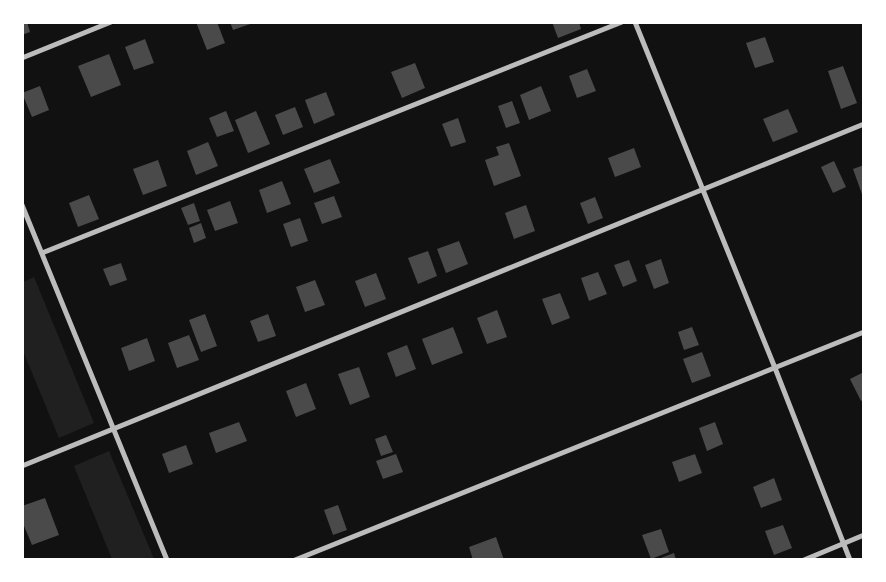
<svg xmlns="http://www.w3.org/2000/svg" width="886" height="582" viewBox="0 0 886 582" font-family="'Noto Sans',sans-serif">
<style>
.green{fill:#202020}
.building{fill:#4a4a4a}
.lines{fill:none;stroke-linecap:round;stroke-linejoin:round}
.minor{stroke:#bcbcbc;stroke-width:5}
</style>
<rect width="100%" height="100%" fill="#111"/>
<!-- green -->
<g class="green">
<path d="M34,277L94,423L59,438L23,351V282Z"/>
<path d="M109,451L154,559H112L74,466Z"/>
</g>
<!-- building -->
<g class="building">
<path d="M22,22H27L30,32L22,35Z"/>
<path d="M196,22H217L225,43L207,50Z"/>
<path d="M230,22H253V23L233,30Z"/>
<path d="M552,22H579L581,29L558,38Z"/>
<path d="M765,37L774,62L755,68L746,43Z"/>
<path d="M145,39L154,63L134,70L125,47Z"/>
<path d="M109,54L121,85L91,97L78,66Z"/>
<path d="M415,63L425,88L402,98L391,72Z"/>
<path d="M843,66L857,103L841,109L828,71Z"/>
<path d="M587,69L596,91L577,98L569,76Z"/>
<path d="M40,86L49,110L32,117L22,93Z"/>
<path d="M541,86L551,111L529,120L520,95Z"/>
<path d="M326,92L335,115L314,124L305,100Z"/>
<path d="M512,101L520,123L506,128L498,106Z"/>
<path d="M295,107L303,127L283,135L275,115Z"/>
<path d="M788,109L798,132L773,142L763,119Z"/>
<path d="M226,111L234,131L217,137L209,118Z"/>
<path d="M256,111L270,144L248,153L235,120Z"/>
<path d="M458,118L466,142L451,147L442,124Z"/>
<path d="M208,142L218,166L196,175L187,151Z"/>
<path d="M509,143L521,176L494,186L485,160L499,155L496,147Z"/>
<path d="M634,148L641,167L615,177L608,158Z"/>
<path d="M330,159L340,183L314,193L304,169Z"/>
<path d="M158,160L167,186L143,195L133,169Z"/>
<path d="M834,161L846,187L833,193L821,167Z"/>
<path d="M864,165V197H863L853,169Z"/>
<path d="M282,181L291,204L267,213L259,190Z"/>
<path d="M89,195L99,219L78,227L69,203Z"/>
<path d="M334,196L342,217L322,224L314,203Z"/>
<path d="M595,197L603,218L588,224L580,203Z"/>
<path d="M230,201L238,223L215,231L207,210Z"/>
<path d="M194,203L200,221L188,225L181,208Z"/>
<path d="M526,205L535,231L514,239L505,213Z"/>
<path d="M300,218L308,241L291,247L283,224Z"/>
<path d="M201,223L206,238L194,243L189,228Z"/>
<path d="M459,241L468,264L446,273L437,249Z"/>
<path d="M428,251L437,276L418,284L408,258Z"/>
<path d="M661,259L669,283L654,289L645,265Z"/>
<path d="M629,260L637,281L623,287L614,265Z"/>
<path d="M121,263L127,280L110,286L103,269Z"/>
<path d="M598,272L607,294L589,301L581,278Z"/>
<path d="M376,273L386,299L365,307L355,281Z"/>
<path d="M315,280L325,305L305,312L296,287Z"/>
<path d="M560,293L570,318L552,325L542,299Z"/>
<path d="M497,310L507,337L487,344L477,318Z"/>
<path d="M205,314L217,346L201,352L189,320Z"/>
<path d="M268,314L276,336L258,342L250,321Z"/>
<path d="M453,327L463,353L432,365L422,339Z"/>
<path d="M692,327L699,345L684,350L678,332Z"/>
<path d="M189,335L199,360L177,368L168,343Z"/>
<path d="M147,338L155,361L129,371L121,348Z"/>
<path d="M407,345L416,369L396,377L387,353Z"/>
<path d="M702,352L711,376L692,383L683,359Z"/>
<path d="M359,367L370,397L350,405L338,374Z"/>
<path d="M864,372V400L861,401L850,379Z"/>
<path d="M306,383L316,409L296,417L286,391Z"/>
<path d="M239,422L247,441L216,453L209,433Z"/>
<path d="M715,422L723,444L707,451L699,428Z"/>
<path d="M386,435L393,452L381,456L375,439Z"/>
<path d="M186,445L193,464L169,473L162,454Z"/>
<path d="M396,454L403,472L383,479L376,461Z"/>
<path d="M695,454L702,473L679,482L672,462Z"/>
<path d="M774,478L782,500L761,508L753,487Z"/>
<path d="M45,498L59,535L32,545L22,521V506Z"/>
<path d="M338,505L347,530L333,535L324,510Z"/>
<path d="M783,525L792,548L774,555L765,531Z"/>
<path d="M661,529L669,552L651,559L642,535Z"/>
<path d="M496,537L504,560H473L469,547Z"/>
<path d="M674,553L676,560H658V559Z"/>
</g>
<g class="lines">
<!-- minor -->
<g class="minor">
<path d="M635,22L775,368L850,560"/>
<path d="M22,58L111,22"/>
<path d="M22,205L167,560"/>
<path d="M42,253L622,22"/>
<path d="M22,466L864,124"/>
<path d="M295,560L864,332"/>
<path d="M804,560L864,535"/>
</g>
</g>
<!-- border -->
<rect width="886" height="582" fill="none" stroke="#ffffff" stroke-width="48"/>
</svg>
